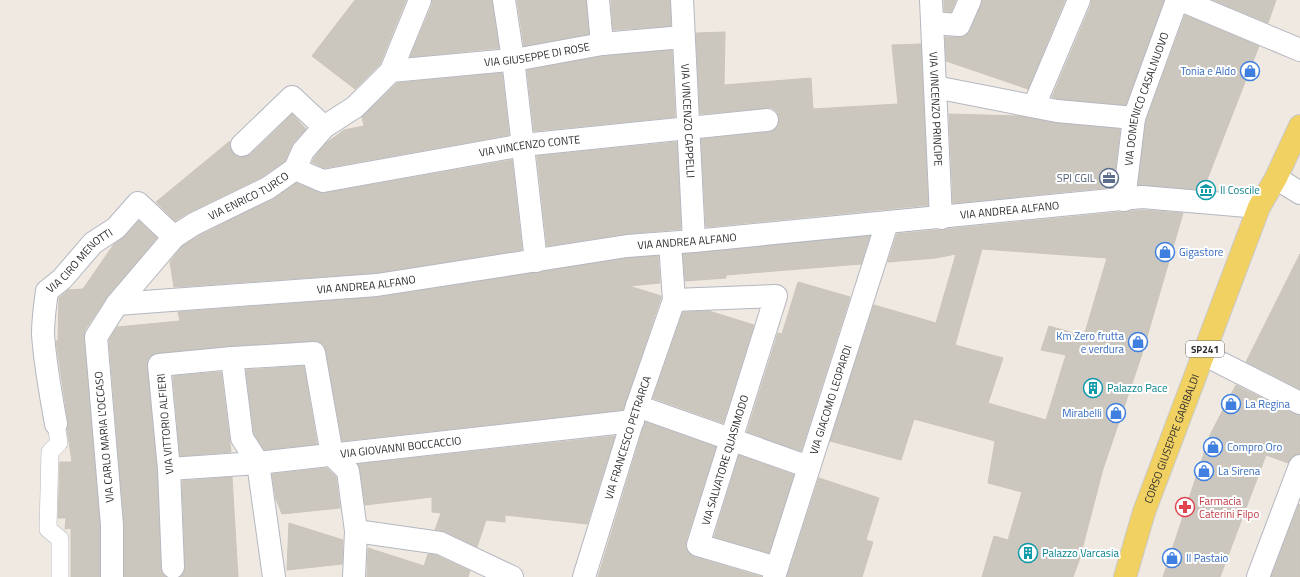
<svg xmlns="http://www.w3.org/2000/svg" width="1300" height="577" viewBox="0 0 1300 577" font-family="'Titillium Web',sans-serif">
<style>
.building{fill:#cbc7bf;stroke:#cbc5ba;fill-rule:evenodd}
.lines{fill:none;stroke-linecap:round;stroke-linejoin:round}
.lane-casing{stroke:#b4b7c1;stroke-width:18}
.street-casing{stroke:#b4b7c1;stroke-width:24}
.primary-casing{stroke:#c9c9c9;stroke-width:24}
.lane{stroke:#fff;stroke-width:17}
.street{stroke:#fff;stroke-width:22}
.primary{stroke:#f2d163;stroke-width:22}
.labels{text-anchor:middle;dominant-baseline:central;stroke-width:4;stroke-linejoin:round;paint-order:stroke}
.shield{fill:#fff;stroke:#6d6d6d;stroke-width:1}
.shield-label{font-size:10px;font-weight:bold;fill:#2e2e2e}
.street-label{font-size:11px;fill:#2e2e2e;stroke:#fff}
.shop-label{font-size:11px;fill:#366cbe;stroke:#fff;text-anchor:start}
.service-label{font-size:11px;fill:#4e5e75;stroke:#fff;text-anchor:end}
.culture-label{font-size:11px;fill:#0d838f;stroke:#fff;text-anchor:start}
.health-label{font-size:11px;fill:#be3a42;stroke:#fff;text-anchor:start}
</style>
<rect width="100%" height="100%" fill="#efe9e1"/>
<!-- building -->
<g class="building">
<path d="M355,0H406L380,64L355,89L312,56Z"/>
<path d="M432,0H492L499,48L410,57L432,5Z"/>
<path d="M517,0H586L589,34L524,46Z"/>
<path d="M611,0H670L671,26L613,30Z"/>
<path d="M944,0H956L951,12L944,11Z"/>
<path d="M982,0H1065L1028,89L946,61L945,37H958L966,35L970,30L981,5Z"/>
<path d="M1091,0H1164L1126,105L1059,99L1052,97L1091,5Z"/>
<path d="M1213,0H1276L1268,23Z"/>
<path d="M1185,15L1259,46L1203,190L1138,185L1146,121Z"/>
<path d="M725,32L724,85L811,78L813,109L898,104L892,45L921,44L928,205L706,227L701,139L769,132L774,130L778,125L779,119L777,112L772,108H766L700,114L696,33Z"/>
<path d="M672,50L675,117L534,131L527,70L604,56Z"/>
<path d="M502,73L509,135L324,168L312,162L314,158L325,144L344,130L364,126L362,117L397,83Z"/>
<path d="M292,114L306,129L293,143L285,161L262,177L188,213L175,221L156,202L230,141V148L233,153L238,157H245L251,154Z"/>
<path d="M949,114L1018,116L1056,123L1120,129L1113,187L953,203Z"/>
<path d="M677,142L681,229L625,234L547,246L537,156Z"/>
<path d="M512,160L522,250L376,273L174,287L170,262L182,246L200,235L273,199L296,183L318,192L325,193Z"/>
<path d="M1142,210L1183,213L1142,354L1103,469L1079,561L1073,577H982L994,536L1008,540L1022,492L988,483L995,441L914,419L901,460L830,441L874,305L936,323L956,254L936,258L888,262L897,234L938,230H942L947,229ZM982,249L1107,258L1084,336L1049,326L1041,350L1066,355L1046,420L988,403L1003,358L955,345Z"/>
<path d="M139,221L157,238L107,297L85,330L84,338L100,526V577H71V528L65,529L66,518H58L60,462H72L67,429L68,422L56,341H58L59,298L68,290L83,289L114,244L125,236Z"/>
<path d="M870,236L861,264L726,275V278L685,281L683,254Z"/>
<path d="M1300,254V389L1246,362Z"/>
<path d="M658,256L660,283L629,286L661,296V298L623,410L342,441L326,351L324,345L319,342L313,341L231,346L158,353L152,355L148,359L147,366L157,470L161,568L162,573L166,577H124V524L109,340L117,327L180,321L178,312L379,297L628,258Z"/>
<path d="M798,282L850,297L801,451L747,432L778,333L782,334Z"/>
<path d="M709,311L754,325L723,423L653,398L683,312Z"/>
<path d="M304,366L317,444L264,450L254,434L246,370Z"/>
<path d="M221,372L231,452L180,456L173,376Z"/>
<path d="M1236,385L1294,414L1300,415V454L1292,456L1288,463L1266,455L1220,577H1163L1210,435Z"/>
<path d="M645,422L716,447L686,541V547L689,553L695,557L762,577H598Z"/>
<path d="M615,436L587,524L505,515V522L486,520L477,547L445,532L435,530L441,513L432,512V497L365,505L360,469L358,464Z"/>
<path d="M739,455L794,475L769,553L714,537Z"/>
<path d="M327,468L336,477L340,508L282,514L276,499L272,474Z"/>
<path d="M232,477L238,577H180L184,572L185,566L182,481Z"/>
<path d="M819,478L879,498L866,540L873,542L862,577H787Z"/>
<path d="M1299,504L1300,505V577H1271Z"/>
<path d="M289,523L343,540L342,564L287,570Z"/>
<path d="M368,548L424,566L428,554L436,555L470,571L468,577H367Z"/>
</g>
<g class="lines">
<defs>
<path id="lane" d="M56,424L59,443L50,452L48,529L60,539V577"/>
<g id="street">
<path d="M504,0L513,59L536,261"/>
<path d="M598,0L602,44"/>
<path id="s1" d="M682,0L694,241"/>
<path id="s2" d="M931,0L941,218"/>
<path d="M1181,0L1300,50"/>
<path d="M932,23L959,25L970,0"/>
<path id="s3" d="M391,71L520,59L602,44L683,37"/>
<path d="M935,87L1057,111L1134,118"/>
<path d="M1034,106L1079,0"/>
<path d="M242,145L292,97L324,127"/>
<path id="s4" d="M295,169L323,181L523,145L767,120"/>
<path d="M1276,178L1300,193"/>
<path id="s5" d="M1124,200L1134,118L1177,0"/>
<path d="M674,300L776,296L698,545L777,568"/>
<path id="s6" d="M117,304L377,285L627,246L694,241L1142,197L1259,207"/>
<path d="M1203,354L1300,403"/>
<path d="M232,358L242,438L258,463L274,577"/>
<path d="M637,406L809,467"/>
<path id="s7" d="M56,424C51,395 45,365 43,334C43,320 45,305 47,291L62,279L93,243L116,228L138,203L174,237"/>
<path id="s8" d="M169,469L258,463L633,421"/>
<path d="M356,531L440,543L512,577"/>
<path d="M173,567L169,469L159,365L232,358L314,353L332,455L348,471L356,531L354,577"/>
<path id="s9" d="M112,577V525L96,337L117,304L174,237L194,224L268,188L295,169L303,151L324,127L355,107L391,71L420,0"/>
<path id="s10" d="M584,577L637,406L674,300L670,243"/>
<path id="s11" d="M774,577L887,223"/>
<path d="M1258,577L1300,466"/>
</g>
<g id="primary">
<path id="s12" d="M1125,577L1144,512L1259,207L1276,178L1300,126"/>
</g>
</defs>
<!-- lane casing -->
<use href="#lane" class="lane-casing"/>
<!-- street casing -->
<use href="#street" class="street-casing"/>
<!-- primary casing -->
<use href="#primary" class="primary-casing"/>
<!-- lane -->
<use href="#lane" class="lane"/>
<!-- street -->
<use href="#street" class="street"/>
<!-- primary -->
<use href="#primary" class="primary"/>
</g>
<!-- icons -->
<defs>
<symbol id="shop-ring" viewBox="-11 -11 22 22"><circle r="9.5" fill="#fff" stroke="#3f7fe0" stroke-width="1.5"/><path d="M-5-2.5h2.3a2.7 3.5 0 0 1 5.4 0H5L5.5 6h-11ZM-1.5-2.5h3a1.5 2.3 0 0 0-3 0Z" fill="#3f7fe0"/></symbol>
<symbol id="office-ring" viewBox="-11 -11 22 22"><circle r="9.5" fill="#fff" stroke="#5c6f8a" stroke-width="1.5"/><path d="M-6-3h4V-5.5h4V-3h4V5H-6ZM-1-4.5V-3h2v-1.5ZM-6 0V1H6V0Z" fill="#5c6f8a"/></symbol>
<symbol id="museum-ring" viewBox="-11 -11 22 22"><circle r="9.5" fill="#fff" stroke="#0f9aa8" stroke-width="1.5"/><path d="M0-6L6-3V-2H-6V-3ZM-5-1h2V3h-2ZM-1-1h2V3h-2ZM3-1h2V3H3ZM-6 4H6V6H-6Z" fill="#0f9aa8"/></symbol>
<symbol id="building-ring" viewBox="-11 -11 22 22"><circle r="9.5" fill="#fff" stroke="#0f9aa8" stroke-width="1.5"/><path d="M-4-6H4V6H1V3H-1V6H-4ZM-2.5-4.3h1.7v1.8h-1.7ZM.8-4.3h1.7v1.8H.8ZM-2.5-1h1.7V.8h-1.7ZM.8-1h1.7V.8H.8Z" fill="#0f9aa8"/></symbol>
<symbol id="pharmacy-ring" viewBox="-11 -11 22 22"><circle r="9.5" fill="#fff" stroke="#e0444e" stroke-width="1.5"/><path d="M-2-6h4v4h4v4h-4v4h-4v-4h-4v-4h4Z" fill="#e0444e"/></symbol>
</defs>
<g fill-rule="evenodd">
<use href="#shop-ring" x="1239" y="60" width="22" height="22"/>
<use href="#office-ring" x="1098" y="167" width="22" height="22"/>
<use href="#museum-ring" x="1195" y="179" width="22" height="22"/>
<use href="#shop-ring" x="1154" y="241" width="22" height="22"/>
<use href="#shop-ring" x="1127" y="331" width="22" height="22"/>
<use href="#building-ring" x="1082" y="377" width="22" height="22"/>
<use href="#shop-ring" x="1220" y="393" width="22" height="22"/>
<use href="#shop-ring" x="1105" y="402" width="22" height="22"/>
<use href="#shop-ring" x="1202" y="436" width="22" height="22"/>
<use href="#shop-ring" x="1193" y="460" width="22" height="22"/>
<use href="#pharmacy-ring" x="1174" y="496" width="22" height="22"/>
<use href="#building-ring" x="1017" y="542" width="22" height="22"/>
<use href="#shop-ring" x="1161" y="547" width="22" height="22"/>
</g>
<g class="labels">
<!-- shield labels -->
<rect class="shield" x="1186" y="341" width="38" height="16" rx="3"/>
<g class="shield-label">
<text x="1205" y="349">SP241</text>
</g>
<!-- street labels -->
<g class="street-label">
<text stroke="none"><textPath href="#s3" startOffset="147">VIA GIUSEPPE DI ROSE</textPath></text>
<text stroke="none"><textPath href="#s5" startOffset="104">VIA DOMENICO CASALNUOVO</textPath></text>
<text stroke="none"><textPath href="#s2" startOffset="109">VIA VINCENZO PRINCIPE</textPath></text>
<text stroke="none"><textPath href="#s1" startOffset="121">VIA VINCENZO CAPPELLI</textPath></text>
<text stroke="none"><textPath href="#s4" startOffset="240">VIA VINCENZO CONTE</textPath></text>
<text stroke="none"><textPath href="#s9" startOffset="453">VIA ENRICO TURCO</textPath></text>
<text stroke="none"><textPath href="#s6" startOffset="898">VIA ANDREA ALFANO</textPath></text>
<text stroke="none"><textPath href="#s6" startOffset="574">VIA ANDREA ALFANO</textPath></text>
<text stroke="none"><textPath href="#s7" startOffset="179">VIA CIRO MENOTTI</textPath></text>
<text stroke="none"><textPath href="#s6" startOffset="250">VIA ANDREA ALFANO</textPath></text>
<text stroke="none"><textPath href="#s11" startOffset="186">VIA GIACOMO LEOPARDI</textPath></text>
<text transform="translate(165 424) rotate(-95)">VIA VITTORIO ALFIERI</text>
<text transform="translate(104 437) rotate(-95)">VIA CARLO MARIA L'OCCASO</text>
<text stroke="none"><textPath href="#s10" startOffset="146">VIA FRANCESCO PETRARCA</textPath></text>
<text stroke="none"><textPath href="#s12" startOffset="146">CORSO GIUSEPPE GARIBALDI</textPath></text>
<text stroke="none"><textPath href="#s8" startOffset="233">VIA GIOVANNI BOCCACCIO</textPath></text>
<text transform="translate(725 460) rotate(-73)">VIA SALVATORE QUASIMODO</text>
</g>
<!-- shop labels -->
<g class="shop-label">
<text x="1236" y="71" text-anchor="end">Tonia e Aldo</text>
<text x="1179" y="252">Gigastore</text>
<text x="1124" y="336" text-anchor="end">Km Zero frutta<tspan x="1124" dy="13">e verdura</tspan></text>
<text x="1245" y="404">La Regina</text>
<text x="1102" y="413" text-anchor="end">Mirabelli</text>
<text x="1227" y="447">Compro Oro</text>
<text x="1218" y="471">La Sirena</text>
<text x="1186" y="558">Il Pastaio</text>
</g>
<!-- service labels -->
<g class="service-label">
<text x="1095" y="178">SPI CGIL</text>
</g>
<!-- culture labels -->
<g class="culture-label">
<text x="1220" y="190">Il Coscile</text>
<text x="1107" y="388">Palazzo Pace</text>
<text x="1042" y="553">Palazzo Varcasia</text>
</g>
<!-- health labels -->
<g class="health-label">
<text x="1199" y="501">Farmacia<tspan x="1199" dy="13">Caterini Filpo</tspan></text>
</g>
</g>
</svg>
